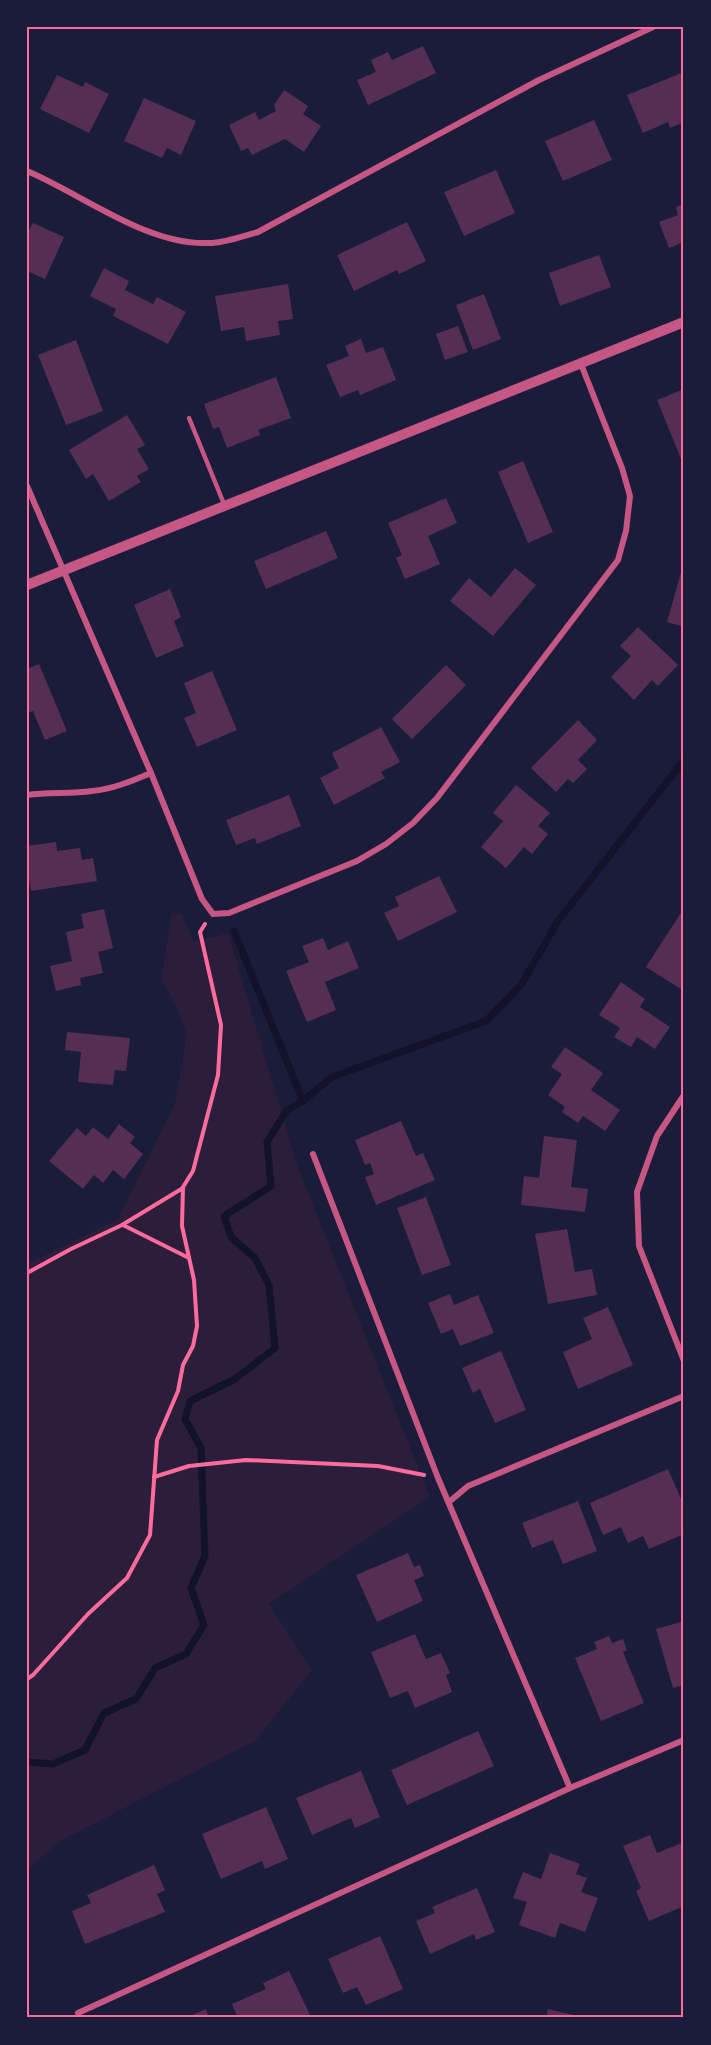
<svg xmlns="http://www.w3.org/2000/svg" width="711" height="2045" viewBox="0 0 711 2045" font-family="'PT Sans Narrow',sans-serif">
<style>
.green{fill:#2a1e3b}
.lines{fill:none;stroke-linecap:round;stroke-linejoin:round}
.stream{stroke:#12122b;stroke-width:7}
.building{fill:#542f53}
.path{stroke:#ff6b9d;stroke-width:4}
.service{stroke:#c65784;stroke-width:4.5}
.minor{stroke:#c65784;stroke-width:6}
.tertiary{stroke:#c65784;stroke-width:10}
.neatline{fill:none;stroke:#ff6b9d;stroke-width:2}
</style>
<rect width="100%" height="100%" fill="#1b1b3a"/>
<!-- green -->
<path class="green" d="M172,912L182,914L194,942L228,933L297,1165L430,1497L269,1604L312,1670L255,1741L64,1839L27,1869V1264L118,1219L175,1103L187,1035L175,1003L161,980Z"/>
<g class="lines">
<!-- stream -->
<g class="stream">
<path d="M234,931L303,1101"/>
<path d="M27,1762L53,1764L85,1750L104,1713L136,1699L155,1668L186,1654L204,1625L191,1588L205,1556L201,1448L185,1419L190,1401L235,1379L275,1348L269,1285L255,1258L231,1237L224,1216L271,1186L267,1142L286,1111L303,1101L332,1077L486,1021L521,985L558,921L684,760"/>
</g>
</g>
<!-- building -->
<g class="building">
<path d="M423,46L436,73L368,105L357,80L376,72L371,60L388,52L392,60Z"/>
<path d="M684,72V122L670,128L668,122L643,133L627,95Z"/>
<path d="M57,75L83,87L85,82L109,94L89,133L40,109Z"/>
<path d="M284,90L308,106L303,114L321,126L304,152L285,139L252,155L248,148L241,151L229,125L255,112L259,120L276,111L274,105Z"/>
<path d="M144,98L196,121L181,155L167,148L162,158L124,141Z"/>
<path d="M594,120L612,160L563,181L545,141Z"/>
<path d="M496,170L515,213L464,236L444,192Z"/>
<path d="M684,204V242L669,248L659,222L678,215L676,207Z"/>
<path d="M407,222L426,261L399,274L397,270L354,291L337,255Z"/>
<path d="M33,223L64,237L45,279L27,271V234Z"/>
<path d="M599,255L611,287L560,306L549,273Z"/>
<path d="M104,268L129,281L125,290L153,304L157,297L186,312L168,344L113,316L116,309L90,296Z"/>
<path d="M288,284L293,319L278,321L280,335L246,341L244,327L221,331L215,296Z"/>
<path d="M484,294L501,339L473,350L456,305Z"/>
<path d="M458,326L468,352L445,360L436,334Z"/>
<path d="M361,339L366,353L383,347L396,380L360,395L358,390L340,397L326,365L349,356L345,346Z"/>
<path d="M76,340L103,411L66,425L38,355Z"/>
<path d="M276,377L291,418L258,430L260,435L227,448L219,427L213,429L204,404Z"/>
<path d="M684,389V466L657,400Z"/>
<path d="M127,415L145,445L137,449L149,469L137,476L141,482L109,501L93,474L86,479L69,450Z"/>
<path d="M523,461L553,532L528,543L498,472Z"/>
<path d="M446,498L457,523L428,536L440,564L405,579L396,558L402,555L388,523Z"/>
<path d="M326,531L338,558L266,589L254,561Z"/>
<path d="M683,565H684V627L667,622Z"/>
<path d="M515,568L536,585L493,636L450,601L469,578L491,597Z"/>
<path d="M170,589L181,617L174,621L184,646L156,658L134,605Z"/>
<path d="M638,627L678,665L658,686L652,680L634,700L611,677L631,656L620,646Z"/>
<path d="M39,664L67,731L45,740L33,711L27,713V679L29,678L27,669Z"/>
<path d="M446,665L466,685L412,739L392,719Z"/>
<path d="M212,671L237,730L197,747L184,718L196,713L184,683Z"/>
<path d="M578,720L597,740L578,760L587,769L573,783L568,779L556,792L531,768Z"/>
<path d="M381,727L400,762L381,772L385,778L334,805L320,778L339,768L332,753Z"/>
<path d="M516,785L550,813L538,826L548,834L532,854L524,847L506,868L481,847L503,821L493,813Z"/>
<path d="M289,795L301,826L257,844L255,838L236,845L226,820Z"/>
<path d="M56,842L57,851L80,848L82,860L93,858L97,881L31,891L27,866V846Z"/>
<path d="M439,876L457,912L398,941L384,913L399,906L395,897Z"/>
<path d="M684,908V991L646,967Z"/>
<path d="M104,909L113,948L98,952L103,973L80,978L81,985L56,991L50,966L72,961L66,932L84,928L81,914Z"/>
<path d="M323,938L328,950L348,941L359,968L325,982L336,1010L307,1022L286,971L309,962L302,946Z"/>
<path d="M621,982L645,999L640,1007L670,1027L655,1049L637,1037L631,1047L614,1037L620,1028L599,1015Z"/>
<path d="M67,1032L130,1038L126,1071L115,1070L113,1085L78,1082L81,1052L65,1050Z"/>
<path d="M565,1047L603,1073L591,1090L620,1110L605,1131L583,1116L578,1123L562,1112L565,1107L548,1095L562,1074L551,1067Z"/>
<path d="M401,1121L416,1156L423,1153L435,1180L376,1205L365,1177L374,1174L370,1163L365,1165L355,1140Z"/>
<path d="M119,1124L135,1137L130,1143L143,1154L124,1179L113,1170L103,1183L94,1175L83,1189L49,1161L77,1128L86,1136L93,1127L108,1139Z"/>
<path d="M544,1136L577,1140L571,1187L588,1189L585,1212L521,1205L524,1176L539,1178Z"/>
<path d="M426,1197L451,1265L422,1275L397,1208Z"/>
<path d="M567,1229L575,1272L592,1269L597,1295L548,1304L535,1234Z"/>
<path d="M450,1294L454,1305L478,1295L494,1333L460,1346L453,1329L441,1334L428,1303Z"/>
<path d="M608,1307L633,1365L578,1389L563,1352L592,1339L583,1318Z"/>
<path d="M501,1351L526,1410L495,1423L480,1389L473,1393L462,1368Z"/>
<path d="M668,1469L684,1506V1534L649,1549L643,1536L628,1543L621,1527L603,1535L590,1503Z"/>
<path d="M578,1501L597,1551L563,1564L553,1540L532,1548L522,1523Z"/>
<path d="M408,1553L414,1567L420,1565L424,1576L414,1580L423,1601L377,1622L356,1575Z"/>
<path d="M684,1621V1685L673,1688L656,1629Z"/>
<path d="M415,1634L426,1659L441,1653L450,1673L446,1675L452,1692L415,1708L408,1691L390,1698L371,1652Z"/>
<path d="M609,1636L612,1643L623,1639L627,1650L623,1652L644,1703L601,1721L575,1658L597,1649L594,1642Z"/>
<path d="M478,1731L494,1766L407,1805L391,1770Z"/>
<path d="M361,1771L380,1817L355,1828L351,1818L312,1835L296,1798Z"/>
<path d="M266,1807L288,1859L265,1869L262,1861L221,1879L202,1834Z"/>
<path d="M650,1835L657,1853L684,1842V1877L682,1878L684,1884V1906L649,1921L636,1891L641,1888L623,1846Z"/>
<path d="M550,1853L580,1864L576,1874L587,1878L581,1892L598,1898L585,1932L560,1923L555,1938L519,1925L527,1902L513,1898L523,1872L541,1879Z"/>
<path d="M154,1865L165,1890L157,1894L165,1912L85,1944L72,1911L91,1903L87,1895Z"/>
<path d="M477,1888L495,1932L476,1940L474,1934L430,1954L416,1921L435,1913L432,1907Z"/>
<path d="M380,1936L403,1989L366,2005L357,1987L343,1993L328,1959Z"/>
<path d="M289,1971L311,2017L238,2018L232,2004L266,1989L263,1983Z"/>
<path d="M206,2009L209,2018H186Z"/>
<path d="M548,2009L582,2017V2018H546Z"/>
</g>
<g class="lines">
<!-- path -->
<g class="path">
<path d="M123,1225L189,1258"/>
<path d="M27,1273L71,1249L122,1225L183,1188"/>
<path d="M154,1477L189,1466L246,1460L378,1466L424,1475"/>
<path d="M27,1679L33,1675L88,1614L127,1578L150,1535L157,1440L178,1391L183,1365L193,1346L197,1326L194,1280L182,1226L183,1187L193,1171L218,1075L221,1025L200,932L205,924"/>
</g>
<!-- service -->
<path class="service" d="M189,418L224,504"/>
<!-- minor -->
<g class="minor">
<path d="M27,171C82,194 147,246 209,243C225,243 243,236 258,232L539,80L653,27"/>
<path d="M27,486L151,773L202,899L213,914L229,913L357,861L386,844L413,823L437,798L618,560L626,531L630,496L622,468L581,364"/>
<path d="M27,795C49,792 71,794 92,791C113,789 132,781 151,773"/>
<path d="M684,1095L657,1136L637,1192L639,1246L684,1361"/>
<path d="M313,1154L438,1478L570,1788"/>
<path d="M449,1502L468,1486L684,1396"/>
<path d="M78,2013L570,1788L684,1740"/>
</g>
<!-- tertiary -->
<path class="tertiary" d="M27,585L684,322"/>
</g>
<!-- border -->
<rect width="711" height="2045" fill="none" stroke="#1b1b3a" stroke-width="57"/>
<rect x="28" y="28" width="654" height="1988" class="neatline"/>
</svg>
